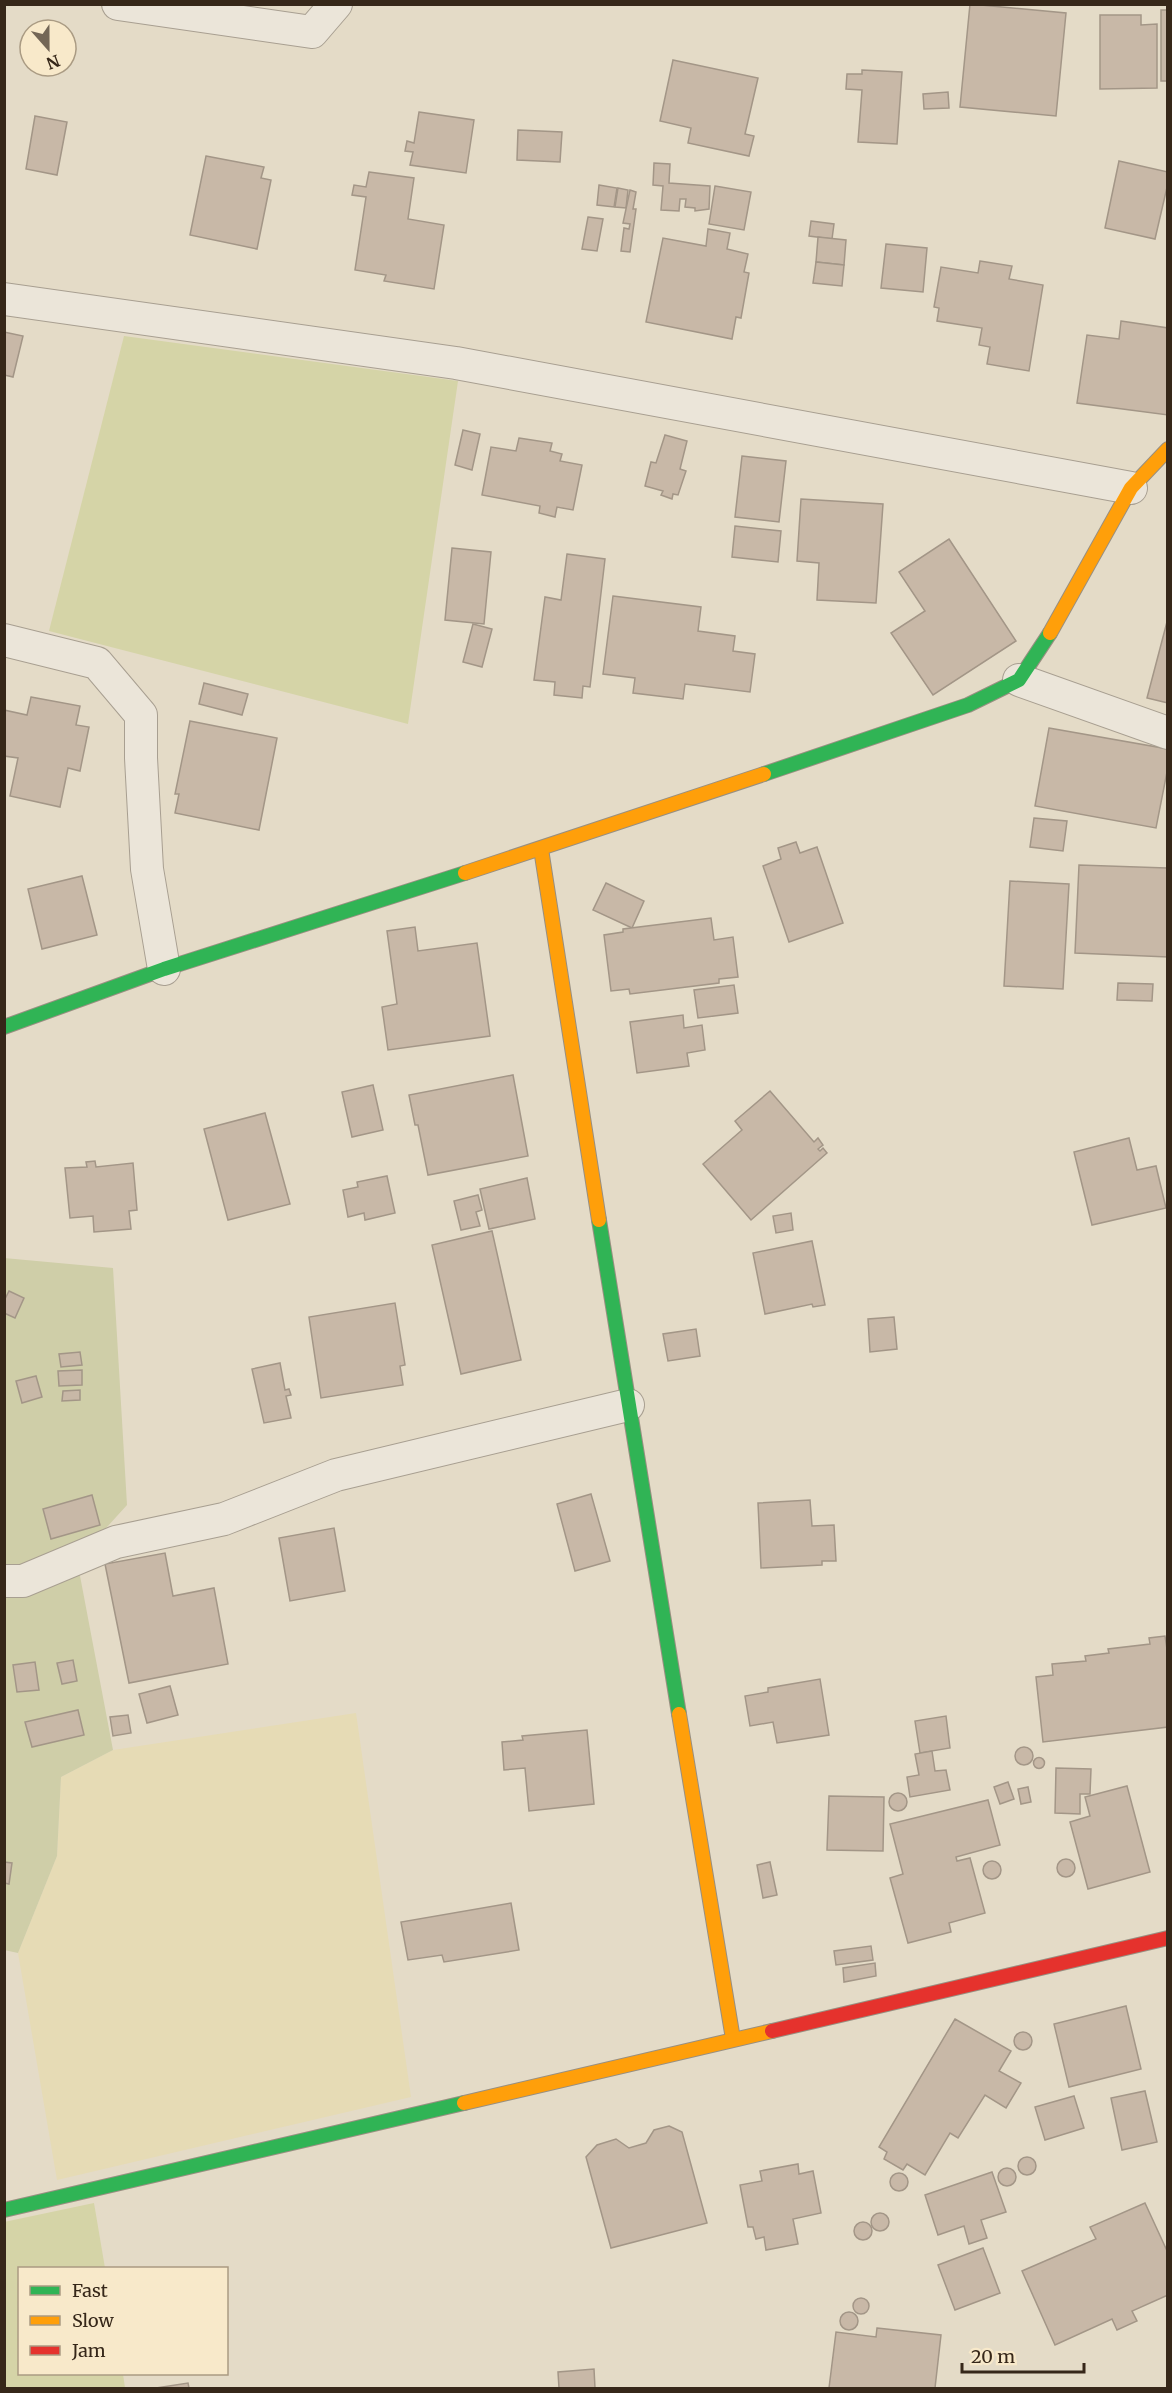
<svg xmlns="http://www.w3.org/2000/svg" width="1172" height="2393" viewBox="0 0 1172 2393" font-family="Merriweather,serif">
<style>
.farmland{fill:#e6dbb5}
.green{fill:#d5d4a7}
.cemetery{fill:#cfcea8}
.building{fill:#c8b8a7;stroke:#a39687;stroke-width:1.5}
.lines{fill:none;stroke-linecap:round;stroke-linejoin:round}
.street-casing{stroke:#a89f91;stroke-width:34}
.fast-casing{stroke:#988f81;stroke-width:16}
.slow-casing{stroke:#988f81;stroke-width:16}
.jam-casing{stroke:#988f81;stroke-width:16}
.street{stroke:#ebe5d9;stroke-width:32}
.fast{stroke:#30b455;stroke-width:14}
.slow{stroke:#ff9f0a;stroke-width:14}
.jam{stroke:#e5322d;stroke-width:14}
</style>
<rect width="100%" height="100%" fill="#e4dbc7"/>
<!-- farmland -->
<path class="farmland" d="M356,1713L411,2097L57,2180L18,1953L57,1856L61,1777L113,1750Z"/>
<!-- green -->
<g class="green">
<path d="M124,336L458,381L408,724L49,631Z"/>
<path d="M94,2203L105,2268H20V2374H123L125,2388H5L4,2222Z"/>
</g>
<!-- cemetery -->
<path class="cemetery" d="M4,1258L113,1268L127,1505L77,1560L113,1750L61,1777L57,1856L18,1953L4,1950Z"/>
<!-- building -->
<g class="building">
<path d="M970,4L1066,13L1056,116L960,107Z"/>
<rect x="1161" y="10" width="7" height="71"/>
<path d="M1100,15H1141V25L1157,24V88L1100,89Z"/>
<path d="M673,60L758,78L745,134L754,136L749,156L688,143L691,128L660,121Z"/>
<path d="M862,70L902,72L897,144L858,142L862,90L846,89L847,74H862Z"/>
<path d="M948,92L949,108L924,109L923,94Z"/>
<path d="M419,112L474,120L466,173L410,165L413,152L405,151L407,141L414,143Z"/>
<path d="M35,116L67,122L57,175L26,169Z"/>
<path d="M518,130L562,132L560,162L517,160Z"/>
<path d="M206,156L264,167L261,178L271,180L257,249L190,235Z"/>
<path d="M1119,161L1168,172V183L1155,239L1105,228Z"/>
<path d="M654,163L670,164L669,183L710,186L709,209L695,211V208L685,207L686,199H680L679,211L661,210L663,186L653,185Z"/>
<path d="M369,172L414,178L408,219L444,225L434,289L384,281L386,275L355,270L366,197L352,195L354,185L366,187Z"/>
<path d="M599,185L617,188L614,207L597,205Z"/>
<path d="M715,186L751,192L744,230L709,224Z"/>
<path d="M618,188L628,190L626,208L615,207Z"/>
<path d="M630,190L636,192L633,209H636L630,252L621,251L624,228L629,229L630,224L623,223Z"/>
<path d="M588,217L603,219L597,251L582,249Z"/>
<path d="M811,221L834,224L832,239L809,236Z"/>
<path d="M708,229L730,233L727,249L748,254L744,272L749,273L741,318L736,317L732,339L646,322L663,238L706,246Z"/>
<path d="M818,237L846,240L844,265L816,262Z"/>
<path d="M886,244L927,248L923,292L881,288Z"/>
<path d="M980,261L1012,266L1009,279L1043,285L1029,371L987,364L990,347L979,345L982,328L937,321L939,308L934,307L941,267L978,273Z"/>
<path d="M816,262L844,265L842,286L813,283Z"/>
<path d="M1121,321L1168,328V415L1077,403L1087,335L1119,339Z"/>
<path d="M4,332L23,336L13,377L4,375Z"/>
<path d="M463,430L480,434L472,470L455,465Z"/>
<path d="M665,435L687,441L680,469L686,471L678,495L673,494L672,499L661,495L663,491L645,486L651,462L656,463Z"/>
<path d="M519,438L552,443L550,451L562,454L560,461L582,465L573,510L557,507L555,517L539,513L540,506L482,495L491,447L516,451Z"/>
<path d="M742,456L786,461L779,522L735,517Z"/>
<path d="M801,499L883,504L876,603L817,600L819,563L797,561Z"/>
<path d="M735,526L781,531L778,562L732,557Z"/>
<path d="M949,539L1016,641L933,695L891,633L925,611L899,572Z"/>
<path d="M452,548L491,552L484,624L445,620Z"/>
<path d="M567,554L605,559L590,687L583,686L582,698L554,695L555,682L534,680L545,597L561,600Z"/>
<path d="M613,596L701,607L698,631L735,636L733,651L755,654L750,692L685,684L683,699L633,693L635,678L603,674Z"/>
<path d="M1168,618V703L1147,698Z"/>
<path d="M473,624L492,629L482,667L463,662Z"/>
<path d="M204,683L248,694L242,715L199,704Z"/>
<path d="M31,697L80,706L76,725L89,727L80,771L68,768L60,807L10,796L18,758L4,756V710L27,715Z"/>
<path d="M190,721L277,738L259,830L175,813L179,794H175Z"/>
<path d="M1049,728L1168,749V767L1156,828L1035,806Z"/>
<path d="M1034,818L1067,821L1063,851L1030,847Z"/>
<path d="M796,842L800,853L817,847L843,923L789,942L763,866L781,859L778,848Z"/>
<path d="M1168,864V957L1075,953L1079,865L1167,868Z"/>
<path d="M82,876L97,935L42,949L28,889Z"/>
<path d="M1010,881L1069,884L1063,989L1004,986Z"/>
<path d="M606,883L644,901L632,928L593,910Z"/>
<path d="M711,918L714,940L733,937L738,977L719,979V983L630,994L629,989L611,991L604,935L623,932V929Z"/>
<path d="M415,927L418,951L477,943L490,1036L388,1050L382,1007L397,1004L387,931Z"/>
<path d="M1118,983L1153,984L1152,1001L1117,1000Z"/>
<path d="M734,985L738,1013L698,1018L694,990Z"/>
<path d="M683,1015L684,1028L702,1025L705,1050L687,1053L689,1066L637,1073L630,1022Z"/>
<path d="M513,1075L528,1156L428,1175L418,1125H415L409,1095Z"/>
<path d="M373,1085L383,1130L352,1137L342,1092Z"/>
<path d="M770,1091L814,1142L818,1138L823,1145L818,1149L820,1151L823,1148L827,1153L751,1220L703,1164L742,1130L735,1121Z"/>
<path d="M265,1113L290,1204L228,1220L204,1129Z"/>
<path d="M1129,1138L1137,1170L1156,1166L1166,1208L1092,1225L1074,1152Z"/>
<path d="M95,1161L96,1167L133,1163L137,1210L129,1211L131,1229L94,1232L93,1216L70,1218L65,1168L87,1167L86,1162Z"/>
<path d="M387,1176L395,1213L365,1220L364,1213L348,1217L343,1190L358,1187L357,1182Z"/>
<path d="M527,1178L535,1219L489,1229L480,1189Z"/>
<path d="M478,1195L482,1210L476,1212L480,1226L461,1230L454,1201Z"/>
<path d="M791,1213L793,1230L776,1233L773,1216Z"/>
<path d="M492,1231L521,1360L461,1374L432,1245Z"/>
<path d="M812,1241L825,1305L813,1307L812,1304L765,1314L753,1253Z"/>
<path d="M9,1291L24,1298L15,1318L4,1313V1301Z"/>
<path d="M395,1303L405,1365L400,1366L403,1385L321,1398L309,1317Z"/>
<path d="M894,1317L897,1349L870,1352L868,1319Z"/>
<path d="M696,1329L700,1356L668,1361L663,1334Z"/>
<path d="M80,1352L82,1365L61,1367L59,1354Z"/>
<path d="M280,1363L285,1390L289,1389L291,1395L286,1396L291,1418L264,1423L252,1369Z"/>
<path d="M82,1370V1385L59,1386L58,1371Z"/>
<path d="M36,1376L42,1397L22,1403L16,1381Z"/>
<path d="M80,1390V1400L62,1401L63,1391Z"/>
<path d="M591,1494L610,1561L575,1571L557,1504Z"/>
<path d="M92,1495L100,1525L51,1539L43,1509Z"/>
<path d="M810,1500L812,1526L834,1525L836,1561H822V1565L761,1568L758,1503Z"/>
<path d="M334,1528L345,1591L290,1601L279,1538Z"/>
<path d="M165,1553L173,1596L214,1588L228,1664L129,1683L105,1564Z"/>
<path d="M1165,1636L1168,1656V1727L1043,1742L1036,1677L1053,1675L1052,1664L1086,1661L1085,1656L1109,1653L1108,1649L1150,1644L1149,1638Z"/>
<path d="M73,1660L77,1681L62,1684L57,1663Z"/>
<path d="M35,1662L39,1690L17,1692L13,1665Z"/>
<path d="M820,1679L829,1735L777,1743L773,1722L750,1726L745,1696L768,1692V1688Z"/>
<path d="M170,1686L178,1715L147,1723L139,1694Z"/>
<path d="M78,1710L84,1735L32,1747L25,1722Z"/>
<path d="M128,1715L131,1733L113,1736L110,1717Z"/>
<path d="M946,1716L950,1748L920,1753L915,1721Z"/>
<path d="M587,1730L594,1804L529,1811L525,1768L504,1770L502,1742L523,1740L522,1736Z"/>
<circle cx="1024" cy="1756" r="9"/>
<path d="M932,1751L935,1771L946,1770L950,1790L910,1797L907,1777L919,1775L915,1754Z"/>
<circle cx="1039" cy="1763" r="5.5"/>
<path d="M1056,1768L1091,1769L1090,1794H1080V1814L1055,1813Z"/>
<path d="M1008,1782L1014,1799L1000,1804L994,1787Z"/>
<path d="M1127,1786L1150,1872L1088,1889L1070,1822L1090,1816L1085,1797Z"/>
<path d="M1028,1787L1031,1802L1021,1804L1018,1789Z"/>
<circle cx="898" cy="1802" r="9"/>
<path d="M829,1796L884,1797L883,1851L827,1850Z"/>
<path d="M988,1800L1000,1845L956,1857L957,1861L970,1858L985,1913L949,1923L951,1932L908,1943L890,1878L903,1874L890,1824Z"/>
<circle cx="1066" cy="1868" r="9"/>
<circle cx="992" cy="1870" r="9"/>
<path d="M4,1862L12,1863L9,1884L4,1883Z"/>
<path d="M770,1862L777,1895L763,1898L757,1865Z"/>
<path d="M511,1903L519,1950L444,1962L442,1955L408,1960L401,1922Z"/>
<path d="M871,1946L873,1960L836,1965L834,1951Z"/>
<path d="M875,1963L876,1976L844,1982L843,1968Z"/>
<path d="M1126,2006L1141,2069L1069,2087L1054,2024Z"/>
<path d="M955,2019L1011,2051L999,2071L1021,2083L1006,2108L985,2095L958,2138L950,2133L925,2175L907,2164L903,2170L884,2159L887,2152L879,2147Z"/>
<circle cx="1023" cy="2041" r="9"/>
<path d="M1145,2091L1157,2142L1122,2150L1111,2098Z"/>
<path d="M1074,2096L1084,2128L1045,2140L1035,2107Z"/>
<path d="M669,2126L682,2132L707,2223L611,2248L586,2157L597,2145L616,2139L629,2148L646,2143L654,2130Z"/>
<circle cx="1027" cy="2166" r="9"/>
<path d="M798,2164L799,2174L813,2171L821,2213L793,2219L798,2244L766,2250L764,2237L756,2239L753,2227H748L740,2185L762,2181L760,2171Z"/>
<circle cx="1007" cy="2177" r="9"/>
<path d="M992,2172L1006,2212L981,2220L987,2238L969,2244L964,2226L938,2235L925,2195Z"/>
<circle cx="899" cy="2182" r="9"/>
<path d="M1145,2203L1168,2253V2295L1132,2311L1137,2321L1117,2330L1112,2319L1055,2345L1022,2271L1096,2239L1090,2227Z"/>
<circle cx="880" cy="2222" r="9"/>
<circle cx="863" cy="2231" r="9"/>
<path d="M983,2248L1000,2293L955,2310L938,2265Z"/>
<circle cx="861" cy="2306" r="8"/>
<circle cx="849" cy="2321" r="9"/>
<path d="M877,2328L941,2335L935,2388H829L836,2332L876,2337Z"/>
<path d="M594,2369L595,2388H559L558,2372Z"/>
<path d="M188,2383L189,2388H156Z"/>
</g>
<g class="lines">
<defs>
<g id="street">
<path d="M118,4L312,32L336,4"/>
<path d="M4,299L456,363L1131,488"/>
<path d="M4,640L97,663L141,715V758L147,869L164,969"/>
<path d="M1019,680L1168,733"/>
<path d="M4,1581H23L116,1542L224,1519L336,1475L628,1405"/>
</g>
<g id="fast">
<path d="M764,774L968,705L1019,680L1050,633"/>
<path d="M4,1027L164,969L465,873"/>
<path d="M599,1220L679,1714"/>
<path d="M4,2210L464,2103"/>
</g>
<g id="slow">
<path d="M1050,633L1131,488L1168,449"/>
<path d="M541,849L599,1220"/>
<path d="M465,873L764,774"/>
<path d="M679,1714L733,2039"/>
<path d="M464,2103L772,2031"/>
</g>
<path id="jam" d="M772,2031L1168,1938"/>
</defs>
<!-- street casing -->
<use href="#street" class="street-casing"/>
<!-- fast casing -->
<use href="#fast" class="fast-casing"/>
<!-- slow casing -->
<use href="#slow" class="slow-casing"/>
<!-- jam casing -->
<use href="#jam" class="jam-casing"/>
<!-- street -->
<use href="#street" class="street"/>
<!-- fast -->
<use href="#fast" class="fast"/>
<!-- slow -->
<use href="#slow" class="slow"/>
<!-- jam -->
<use href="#jam" class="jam"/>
</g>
<!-- border -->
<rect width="1172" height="2393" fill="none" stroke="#362719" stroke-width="12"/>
<!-- legend -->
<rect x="18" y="2267" width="210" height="108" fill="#f8e9ca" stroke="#aa9b83" stroke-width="1.5"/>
<rect x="30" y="2286" width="30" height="9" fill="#30b455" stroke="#aa9b83" stroke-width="1.5"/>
<text x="72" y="2297" font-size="18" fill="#362719">Fast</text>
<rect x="30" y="2316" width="30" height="9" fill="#ff9f0a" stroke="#aa9b83" stroke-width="1.5"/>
<text x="72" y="2327" font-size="18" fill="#362719">Slow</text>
<rect x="30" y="2346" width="30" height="9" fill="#e5322d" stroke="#aa9b83" stroke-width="1.5"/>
<text x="72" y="2357" font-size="18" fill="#362719">Jam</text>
<!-- north arrow -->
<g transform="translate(48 48) rotate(159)"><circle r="28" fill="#f8e9ca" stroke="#aa9b83" stroke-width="1.5"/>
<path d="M0-4.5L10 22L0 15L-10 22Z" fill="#736656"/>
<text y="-9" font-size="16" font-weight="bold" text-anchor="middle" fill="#362719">N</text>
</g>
<!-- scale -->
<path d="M962 2363v9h122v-9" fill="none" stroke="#362719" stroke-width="3"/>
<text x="971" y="2363" font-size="18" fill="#362719" stroke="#f8e9ca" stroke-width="4.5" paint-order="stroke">20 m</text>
</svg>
